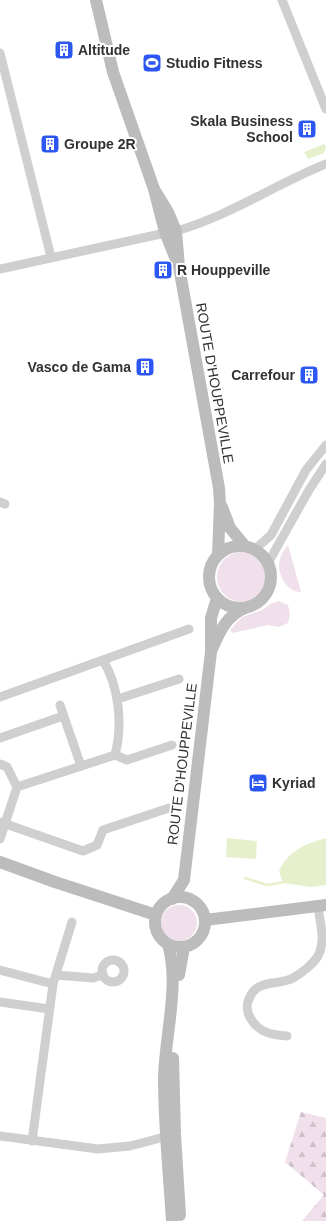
<svg xmlns="http://www.w3.org/2000/svg" width="326" height="1221" viewBox="0 0 326 1221" font-family="Helvetica,sans-serif">
<style>
.green{fill:#f0e0eb}
.forest{fill:url(#forest-firs)}
.water{fill:#e7f0cc}
.lines{fill:none;stroke-linecap:round;stroke-linejoin:round}
.stream{stroke:#e7f0cc;stroke-width:2.5}
.street{stroke:#cfcfcf;stroke-width:9}
.secondary{stroke:#bcbcbc;stroke-width:12}
.labels{text-anchor:middle;dominant-baseline:central;stroke-width:4;stroke-linejoin:round;paint-order:stroke}
.poi-label{font-size:14px;font-weight:bold;fill:#323232;stroke:#fff;text-anchor:start}
.street-label{font-size:14px;fill:#323232;stroke:#fff}
</style>
<defs>
<pattern id="forest-firs" width="22" height="20" patternUnits="userSpaceOnUse"><rect width="22" height="20" fill="#f0e0eb"/><path d="M5 1l3.5 6h-7zM16 11l3.5 6h-7z" fill="#cec1ca"/></pattern>
</defs>
<rect width="100%" height="100%" fill="#fff"/>
<!-- green -->
<g class="green">
<path d="M288,545L301,592C286,592 276,573 280,559C281,554 285,549 288,545Z"/>
<circle cx="242" cy="577" r="25"/>
<path d="M279,601L288,605L290,614L288,623L279,627L268,625L232,633L230,630L242,617L262,610L272,603Z"/>
<circle cx="179" cy="923" r="18"/>
</g>
<!-- forest -->
<path class="forest" d="M301,1112L326,1118V1221H302L324,1195L285,1162Z"/>
<!-- water -->
<g class="water">
<path d="M324,144L326,147L324,153L308,159L304,152Z"/>
<path d="M227,838L257,841L256,859L226,857Z"/>
<path d="M326,838V885L311,887L283,883L279,871C289,850 305,844 326,838Z"/>
</g>
<g class="lines">
<!-- stream -->
<path class="stream" d="M245,878L267,885L285,882"/>
<!-- street -->
<g class="street">
<path d="M282,0L326,109"/>
<path d="M0,53L51,257"/>
<path d="M176,231C227,217 276,184 326,164"/>
<path d="M0,269L170,232"/>
<path d="M0,502L5,504"/>
<path d="M255,549L271,535L306,470L326,445"/>
<path d="M268,563L309,490L326,464"/>
<path d="M0,697L189,629"/>
<path d="M118,699L179,679"/>
<path d="M60,705L81,766"/>
<path d="M0,738L63,716"/>
<path d="M115,755L127,760L172,745"/>
<path d="M0,764L7,767L17,787"/>
<path d="M0,822L83,851L97,845L103,830L169,808"/>
<path d="M0,839L17,787L115,755C123,724 119,687 103,660"/>
<circle cx="113" cy="971" r="11"/>
<path d="M0,970L53,984"/>
<path d="M56,975L93,978L103,975"/>
<path d="M0,1002L49,1009"/>
<path d="M287,1036C273,1035 259,1033 251,1019C247,1013 246,1005 249,999C257,978 278,986 293,978C302,973 313,964 318,956C326,940 320,923 318,906"/>
<path d="M0,1136L98,1149L130,1146L172,1135"/>
<path d="M32,1141L53,984L72,922"/>
</g>
<!-- secondary -->
<g class="secondary">
<path d="M96,0L113,72L154,189L165,232L175,257"/>
<path d="M154,189L168,212L176,231L179,267L219,488L220,504L218,555"/>
<path d="M222,507L230,528L245,546"/>
<circle cx="240" cy="577" r="31"/>
<path d="M212,649C220,631 226,616 245,608"/>
<path d="M0,862L55,882L156,915"/>
<circle cx="180" cy="922" r="25"/>
<path d="M172,899L184,880L211,652V618L217,598"/>
<path d="M205,920L326,905"/>
<path d="M168,944C180,987 165,1034 164,1078C164,1126 169,1173 172,1221"/>
<path d="M179,975L184,947"/>
<path d="M173,1058L175,1134L180,1215"/>
</g>
</g>
<!-- icons -->
<defs>
<symbol id="building-square" viewBox="-11 -11 22 22"><rect x="-9" y="-9" width="18" height="18" rx="4" fill="#2c57f2" stroke="#fff"/><path d="M-4-6H4V6H1V3H-1V6H-4ZM-2.5-4.3h1.7v1.8h-1.7ZM.8-4.3h1.7v1.8H.8ZM-2.5-1h1.7V.8h-1.7ZM.8-1h1.7V.8H.8Z" fill="#fff"/></symbol>
<symbol id="stadium-square" viewBox="-11 -11 22 22"><rect x="-9" y="-9" width="18" height="18" rx="4" fill="#2c57f2" stroke="#fff"/><path d="M0-5a6.5 5 0 1 0 0 10a6.5 5 0 1 0 0-10ZM-3.5-1.8h7v3.6h-7Z" fill="#fff"/></symbol>
<symbol id="hotel-square" viewBox="-11 -11 22 22"><rect x="-9" y="-9" width="18" height="18" rx="4" fill="#2c57f2" stroke="#fff"/><path d="M-6-4.5h1.5V1H6V5H4.5V3h-9V5H-6ZM-4 0a1.8 1.8 0 1 1 3.6 0ZM.5 0V-2.5h3Q6-2.5 6 0Z" fill="#fff"/></symbol>
</defs>
<g fill-rule="evenodd">
<use href="#building-square" x="53" y="39" width="22" height="22"/>
<use href="#stadium-square" x="141" y="52" width="22" height="22"/>
<use href="#building-square" x="296" y="118" width="22" height="22"/>
<use href="#building-square" x="39" y="133" width="22" height="22"/>
<use href="#building-square" x="152" y="259" width="22" height="22"/>
<use href="#building-square" x="134" y="356" width="22" height="22"/>
<use href="#building-square" x="298" y="364" width="22" height="22"/>
<use href="#hotel-square" x="247" y="772" width="22" height="22"/>
</g>
<g class="labels">
<!-- poi labels -->
<g class="poi-label">
<text x="78" y="50">Altitude</text>
<text x="166" y="63">Studio Fitness</text>
<text x="293" y="121" text-anchor="end">Skala Business<tspan x="293" dy="16">School</tspan></text>
<text x="64" y="144">Groupe 2R</text>
<text x="177" y="270">R Houppeville</text>
<text x="131" y="367" text-anchor="end">Vasco de Gama</text>
<text x="295" y="375" text-anchor="end">Carrefour</text>
<text x="272" y="783">Kyriad</text>
</g>
<!-- street labels -->
<g class="street-label">
<text transform="translate(215 383) rotate(80)">ROUTE D'HOUPPEVILLE</text>
<text transform="translate(182 764) rotate(-83)">ROUTE D'HOUPPEVILLE</text>
</g>
</g>
</svg>
